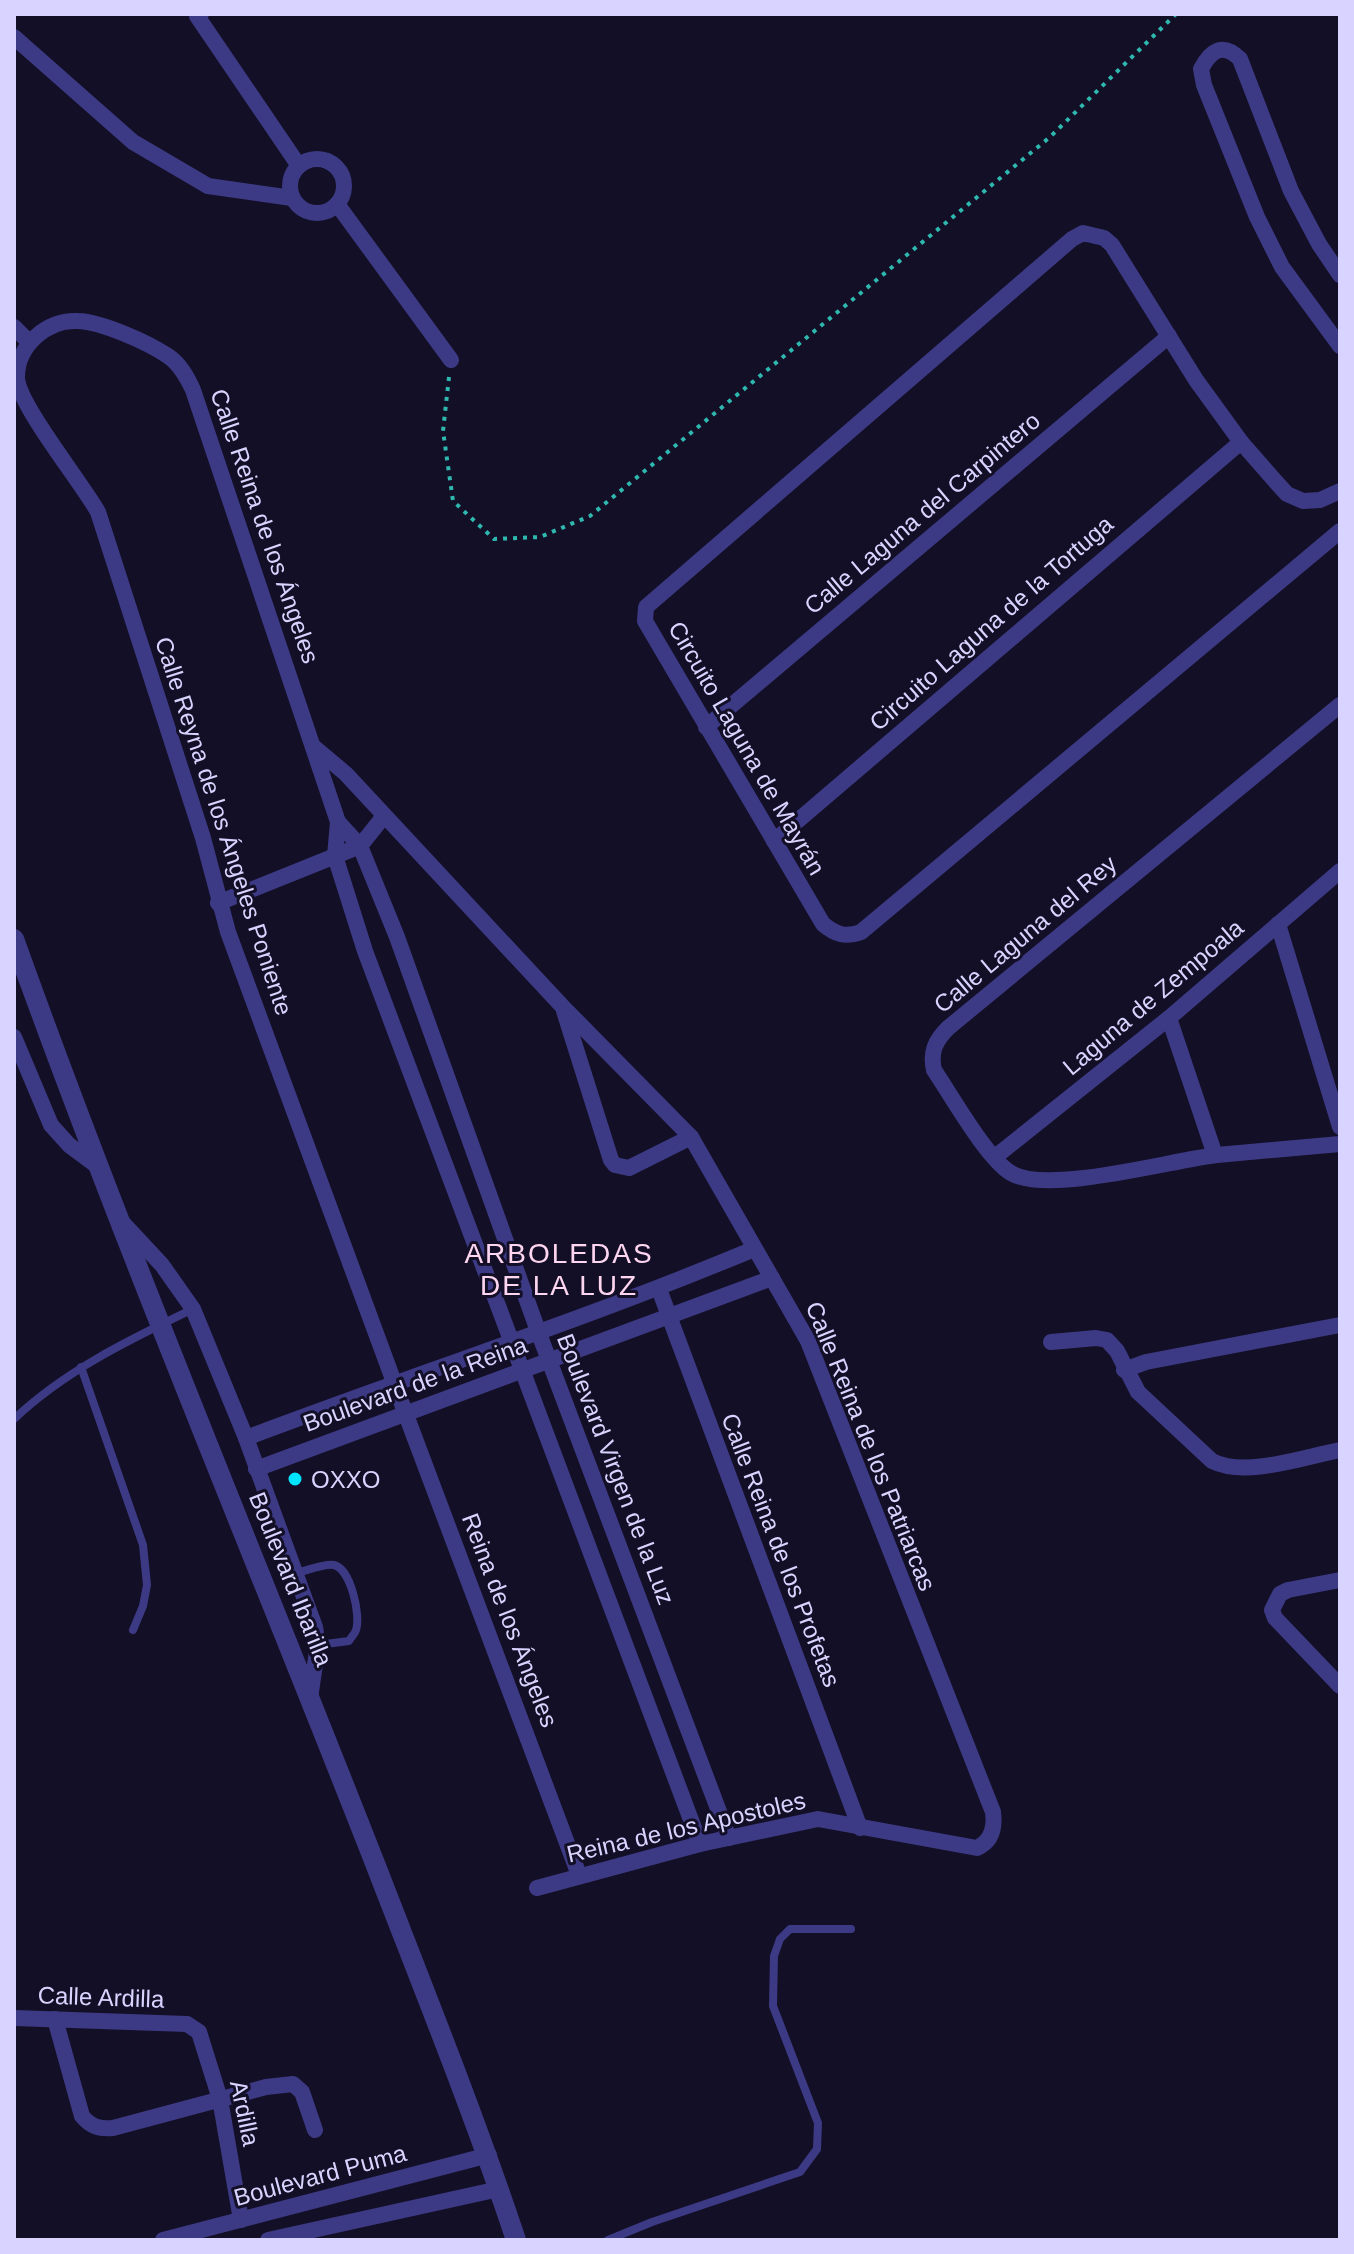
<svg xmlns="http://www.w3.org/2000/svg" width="1354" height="2254" viewBox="0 0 1354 2254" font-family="Helvetica,sans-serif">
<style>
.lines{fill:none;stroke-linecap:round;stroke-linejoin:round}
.path{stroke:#2fb8b0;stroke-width:4;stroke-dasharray:4 6;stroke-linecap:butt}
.service{stroke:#3d3a85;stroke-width:8}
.minor{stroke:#3d3a85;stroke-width:16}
.tertiary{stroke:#3d3a85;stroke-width:20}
.poi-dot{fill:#00e5ff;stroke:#130f26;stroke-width:3}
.labels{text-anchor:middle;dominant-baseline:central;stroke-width:6;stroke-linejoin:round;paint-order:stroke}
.street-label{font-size:24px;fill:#d9d4ff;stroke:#130f26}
.poi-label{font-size:24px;fill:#d9d4ff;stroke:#130f26;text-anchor:start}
.quarter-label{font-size:28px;letter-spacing:2px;fill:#ffd6f0;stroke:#130f26}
</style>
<rect width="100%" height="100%" fill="#130f26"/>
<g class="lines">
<!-- path -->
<path class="path" d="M449,377L443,431L453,501L494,539L540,537L590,516L1050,137L1176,14"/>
<!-- service -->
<g class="service">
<path d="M81,1367L143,1545L147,1585L143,1606L133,1630"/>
<path d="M14,1419C66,1370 129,1340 193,1309"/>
<path d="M296,1573C307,1571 324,1563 334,1565C351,1569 361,1616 356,1630C355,1634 351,1637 349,1641L318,1645"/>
<path d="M608,2240L652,2222L800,2172L817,2149L818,2123L773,2006L774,1956L780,1939L790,1929H851"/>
</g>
<!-- minor -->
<g class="minor">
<path d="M201,14L197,16L299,166"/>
<path d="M14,37L133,142L208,186L292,198"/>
<circle cx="317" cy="186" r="27"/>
<path d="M337,204L451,360"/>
<path d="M1340,275L1319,244L1291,191L1240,59C1223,42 1211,50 1201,69L1204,85L1257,217L1282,267L1340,346"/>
<path d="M14,327L29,342"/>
<path d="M1340,491L1320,500L1303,501L1287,494L1276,482L1241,442L1196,380L1112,245L1104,238L1083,233L1072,239L646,607L645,621L823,924C835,934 845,938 861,932L1340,531"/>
<path d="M1340,705L948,1028C935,1041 930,1052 934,1070C951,1095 987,1159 1011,1173C1048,1195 1172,1160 1217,1155C1258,1151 1299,1148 1340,1144"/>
<path d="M706,727L1169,336"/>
<path d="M314,747L346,774L562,1006L691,1137L808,1341L993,1812C995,1827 992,1841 977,1848L818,1819L700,1844L537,1888"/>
<path d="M338,822L360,846L397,937L538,1331L729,1838"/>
<path d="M774,841L1241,442"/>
<path d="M218,903L360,846L384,816"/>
<path d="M1278,924L1340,1127"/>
<path d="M564,1011L611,1160L615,1165L629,1168L691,1137"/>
<path d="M1169,1018L1215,1155"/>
<path d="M14,1037L51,1125L69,1145L100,1168"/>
<path d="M995,1157L1169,1018L1340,871"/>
<path d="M121,1221L162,1265L193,1309L246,1438L315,1627L318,1645L310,1698"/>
<path d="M659,1289L860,1828"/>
<path d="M1051,1342L1096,1338L1107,1340L1117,1351L1138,1392L1212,1461C1245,1478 1304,1457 1340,1450"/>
<path d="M1124,1370L1146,1362L1340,1325"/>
<path d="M246,1438C415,1374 587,1319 754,1249"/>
<path d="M256,1469L772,1278"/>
<path d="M1340,1580L1288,1590L1280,1594L1272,1610L1275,1618L1340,1686"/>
<path d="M579,1875L405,1412L228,932L203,838L98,512C82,483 17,403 17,377C17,346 47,319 78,321C102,322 147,342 168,356C180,364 187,377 193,390L338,822L335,856L365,951L700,1844"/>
<path d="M14,2018L187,2024L199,2032L220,2099L241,2220"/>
<path d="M55,2019L82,2116C91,2127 99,2129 113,2128L266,2087L293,2084L302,2092L315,2130"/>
<path d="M163,2240L489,2155"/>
<path d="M268,2240L499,2189"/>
</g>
<!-- tertiary -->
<path class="tertiary" d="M14,939C126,1251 255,1557 376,1866C424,1990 474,2114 516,2240"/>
</g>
<!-- markers -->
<circle class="poi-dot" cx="295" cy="1479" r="8"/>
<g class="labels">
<!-- street labels -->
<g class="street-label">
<text transform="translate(922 513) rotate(-40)">Calle Laguna del Carpintero</text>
<text transform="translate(265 526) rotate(71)">Calle Reina de los Ángeles</text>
<text transform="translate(991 623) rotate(-41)">Circuito Laguna de la Tortuga</text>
<text transform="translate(747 748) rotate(60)">Circuito Laguna de Mayrán</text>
<text transform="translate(224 826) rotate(72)">Calle Reyna de los Ángeles Poniente</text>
<text transform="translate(1025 934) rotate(-40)">Calle Laguna del Rey</text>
<text transform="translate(1153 997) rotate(-40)">Laguna de Zempoala</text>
<text transform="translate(415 1384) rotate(-20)">Boulevard de la Reina</text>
<text transform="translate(871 1446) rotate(68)">Calle Reina de los Patriarcas</text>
<text transform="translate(616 1469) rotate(69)">Boulevard Virgen de la Luz</text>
<text transform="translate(781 1550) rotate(69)">Calle Reina de los Profetas</text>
<text transform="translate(291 1579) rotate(68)">Boulevard Ibarilla</text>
<text transform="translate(510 1620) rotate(69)">Reina de los Ángeles</text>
<text transform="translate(686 1827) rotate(-13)">Reina de los Apostoles</text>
<text transform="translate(101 1997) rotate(2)">Calle Ardilla</text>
<text transform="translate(245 2113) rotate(78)">Ardilla</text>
<text transform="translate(320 2175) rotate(-15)">Boulevard Puma</text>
</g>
<!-- poi labels -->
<g class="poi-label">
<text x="311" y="1479">OXXO</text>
</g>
<!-- quarter labels -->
<g class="quarter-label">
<text x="559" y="1253">ARBOLEDAS<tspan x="559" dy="32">DE LA LUZ</tspan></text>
</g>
</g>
<!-- border -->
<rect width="1354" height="2254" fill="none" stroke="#d9d4ff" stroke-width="32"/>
</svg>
